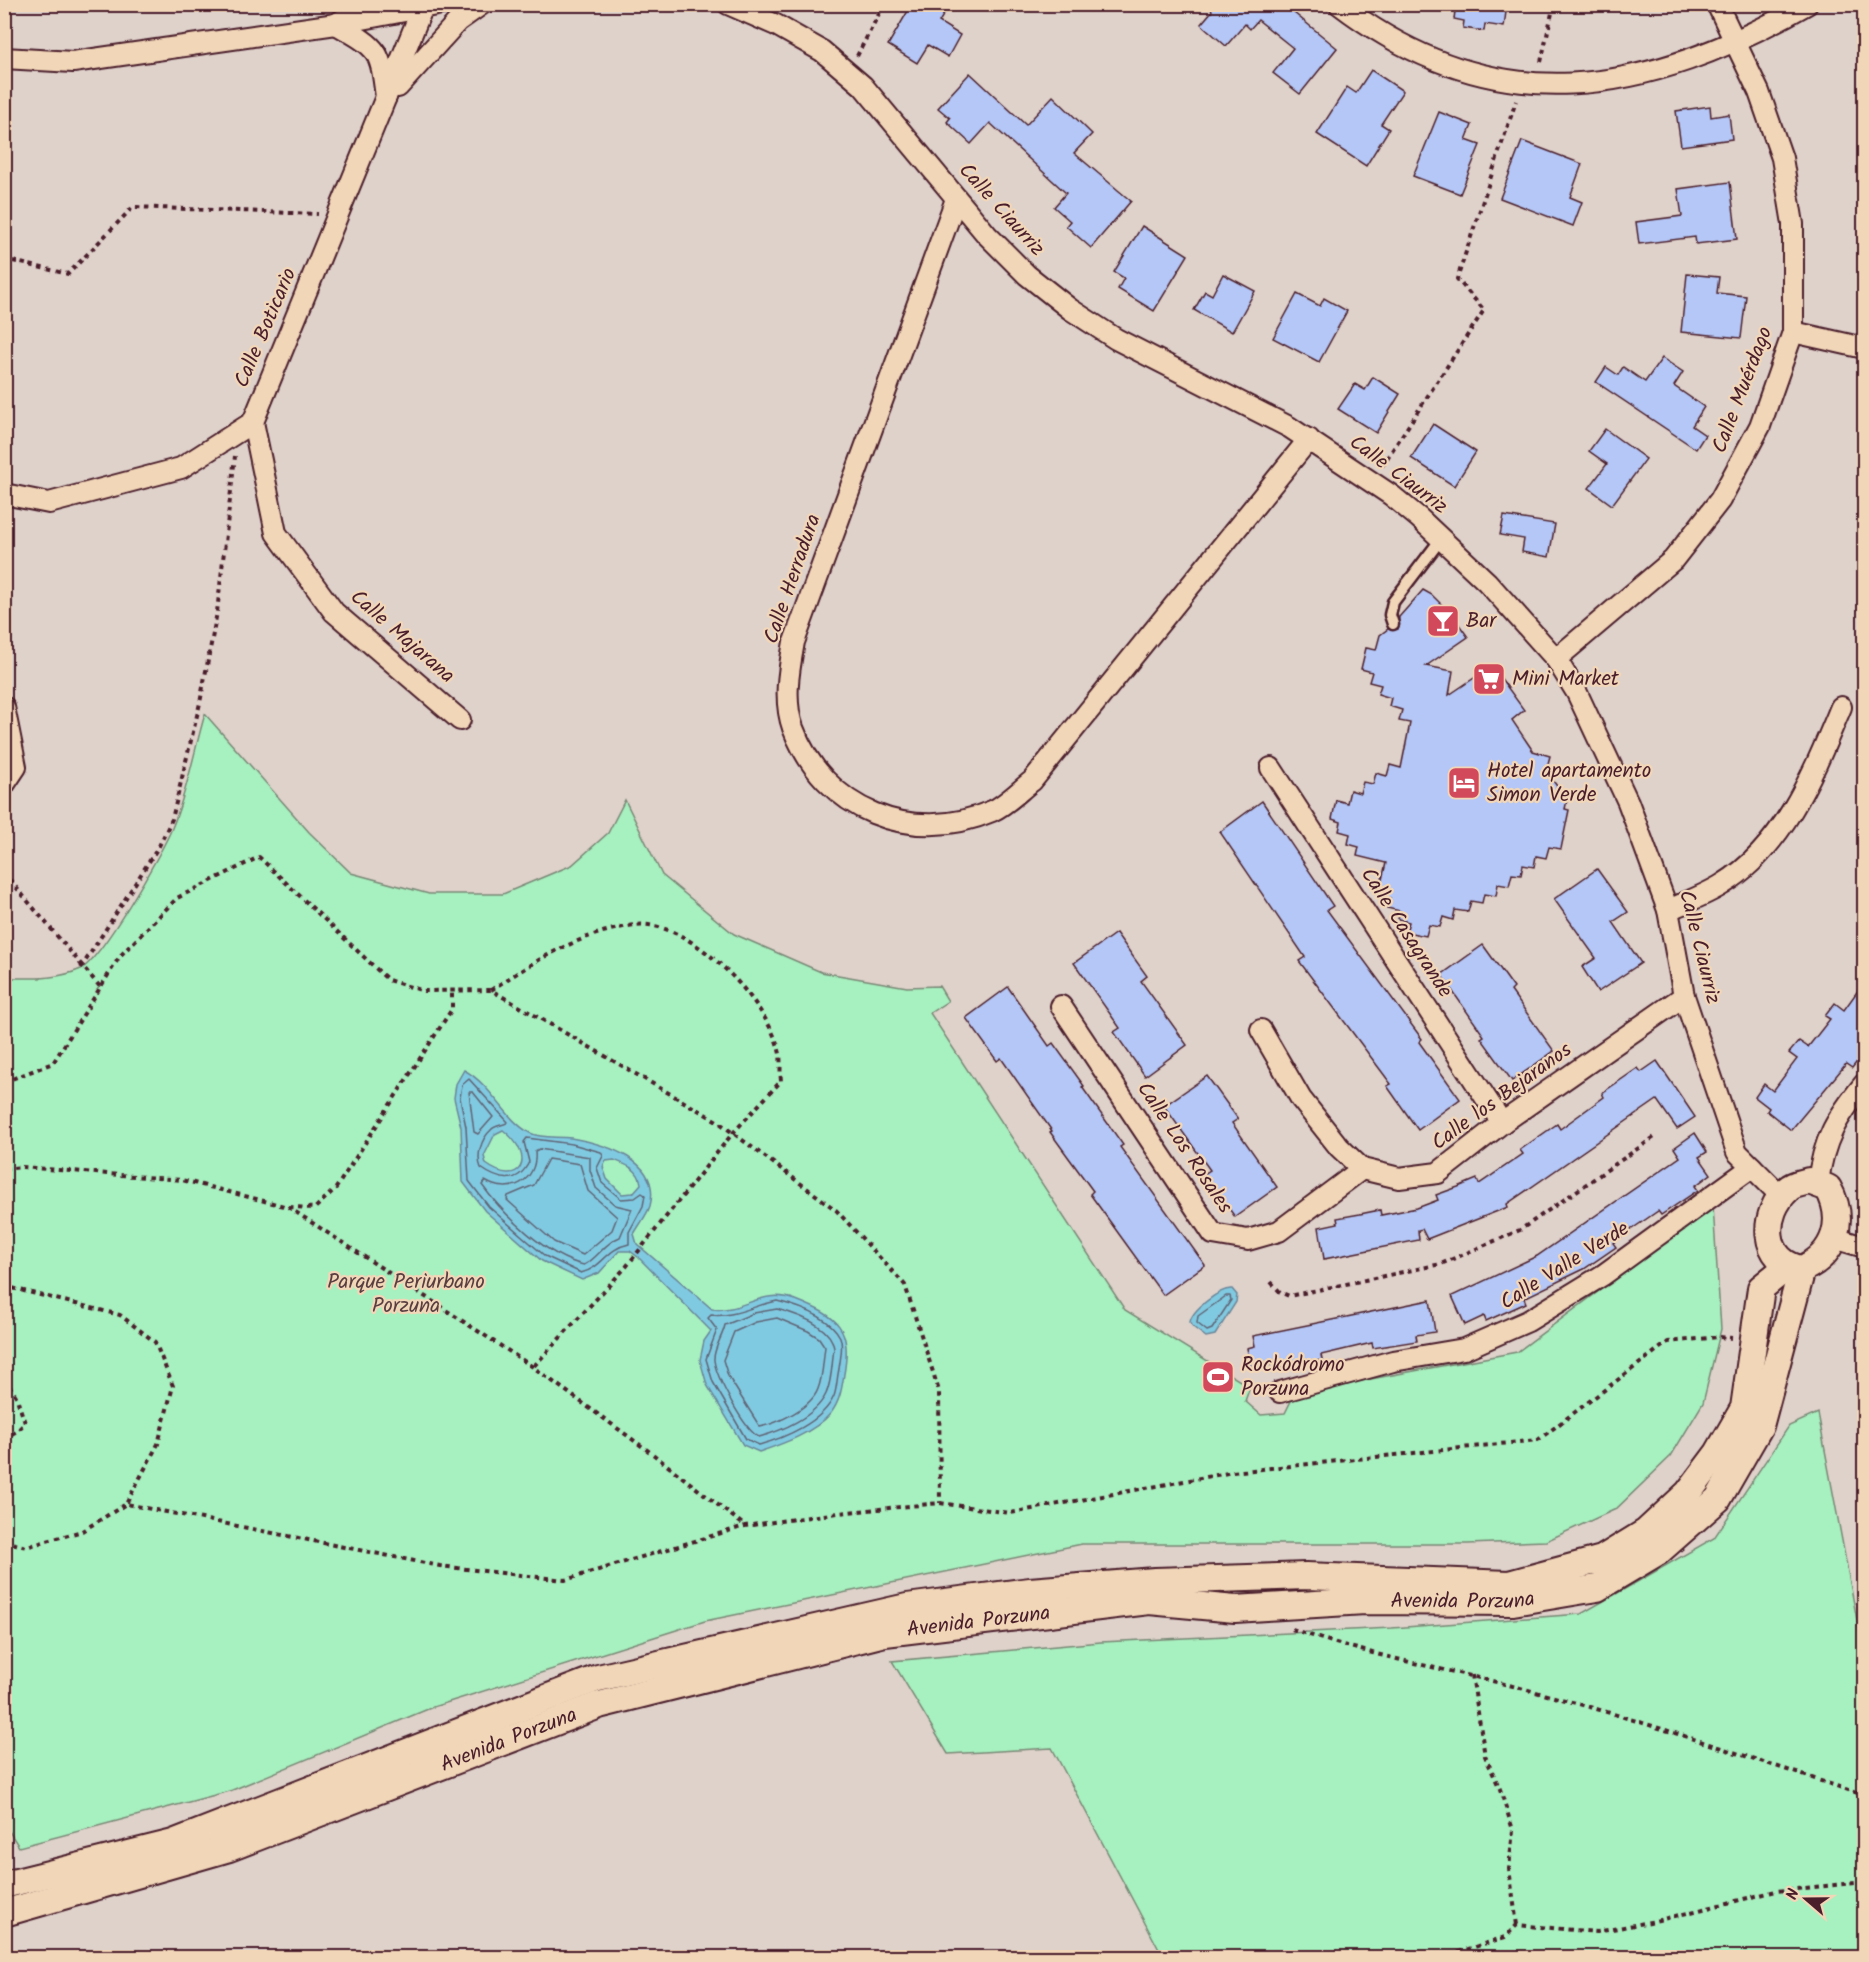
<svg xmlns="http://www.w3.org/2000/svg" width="1869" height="1962" viewBox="0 0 1869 1962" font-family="Kalam,sans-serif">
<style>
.green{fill:#a7f0bf;stroke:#788875;stroke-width:1.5}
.water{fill:#80cae1;stroke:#6a8698;stroke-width:1.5;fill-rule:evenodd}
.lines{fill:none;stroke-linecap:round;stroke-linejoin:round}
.shore{stroke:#606374;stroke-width:1.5}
.building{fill:#b4c7f6;stroke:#4a1f2b;stroke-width:1.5}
.service-casing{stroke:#4a1f2b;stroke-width:15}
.minor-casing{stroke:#4a1f2b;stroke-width:24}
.tertiary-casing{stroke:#4a1f2b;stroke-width:30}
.path{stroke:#4a1f2b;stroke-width:4;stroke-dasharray:4.5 4.5;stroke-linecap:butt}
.service{stroke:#f1d6b8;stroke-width:10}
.minor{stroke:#f1d6b8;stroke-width:20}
.tertiary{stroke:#f1d6b8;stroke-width:26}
.labels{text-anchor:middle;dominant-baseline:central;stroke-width:4.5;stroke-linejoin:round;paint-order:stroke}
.street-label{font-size:21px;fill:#4a1f2b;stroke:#f1d6b8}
.poi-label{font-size:21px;fill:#4a1f2b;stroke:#f1d6b8;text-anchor:start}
.park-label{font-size:21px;fill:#583e41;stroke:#f1d6b8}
</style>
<rect width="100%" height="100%" fill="#dfd2cb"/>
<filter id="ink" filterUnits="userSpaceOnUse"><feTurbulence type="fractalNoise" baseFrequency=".0167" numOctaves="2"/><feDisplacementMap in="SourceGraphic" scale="12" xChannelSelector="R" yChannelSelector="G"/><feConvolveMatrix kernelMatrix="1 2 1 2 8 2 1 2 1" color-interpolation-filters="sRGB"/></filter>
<g filter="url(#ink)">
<!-- green -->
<g class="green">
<path d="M205,714L309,832L351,873L429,894H503L572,865L608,833L625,800L662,875L734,934L821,972L907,987L939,986L948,1001L930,1013L1125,1310L1250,1387L1245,1401L1261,1415L1285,1413L1295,1393L1517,1352L1713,1206L1721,1329L1703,1403L1671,1456L1616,1509L1546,1541L1468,1544H1082L705,1621L433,1707L230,1791L19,1847L5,1825V978C31,978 56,980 81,969C101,959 162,853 172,828C187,793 194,751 205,714Z"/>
<path d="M1818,1413L1864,1657V1957H1163L1052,1748L948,1754L892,1661L1101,1642L1392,1628L1581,1614L1714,1538L1789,1426Z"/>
</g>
<!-- water -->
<g class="water">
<path d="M464,1070C492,1085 505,1120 530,1133C542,1139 558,1136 571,1138C605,1144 662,1160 650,1206C647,1215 639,1225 634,1234L637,1244L712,1309C743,1313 762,1287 796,1300C839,1317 852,1328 844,1374C842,1388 840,1401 831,1413C814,1433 782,1444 759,1452L743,1445L707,1385L700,1360L704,1341L711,1331L638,1257L630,1251H619L599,1273L582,1280L542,1261L485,1211L463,1182L461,1127L454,1098L456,1084ZM503,1130C538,1157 520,1189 486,1164L484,1156L495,1134ZM614,1160C627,1165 639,1169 641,1184L633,1193L622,1194L607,1179L603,1167L606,1161Z"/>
<path d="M1232,1289L1237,1295L1236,1302L1215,1335L1206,1337L1193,1327L1190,1322C1192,1310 1220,1288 1232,1289Z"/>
</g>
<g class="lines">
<!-- shore -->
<g class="shore">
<path d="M469,1079L508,1122C504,1126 496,1124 491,1130C481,1139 476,1156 481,1168C499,1181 518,1185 529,1162L524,1142L527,1138L572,1144L601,1152L603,1156L597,1168L602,1183L621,1199L635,1198L642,1193L645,1195L643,1206L629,1232V1244C605,1249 604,1267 581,1273L545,1256L489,1207L469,1181L466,1127L460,1098L462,1085Z"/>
<path d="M469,1092H473L493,1117L478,1134L474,1132Z"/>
<path d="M539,1149L590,1157V1170L596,1188L615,1205L632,1209L620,1237C605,1242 598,1258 584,1265C548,1258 502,1213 482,1185L485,1181C510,1196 538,1181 535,1151Z"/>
<path d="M548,1159L580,1164L588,1191L617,1217L612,1230L583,1255L554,1242L507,1200L508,1196L534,1185Z"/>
<path d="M1226,1296H1230L1231,1300L1212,1329L1207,1331L1197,1323L1198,1316Z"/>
<path d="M777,1301C797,1306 830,1317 840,1337C844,1346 840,1359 839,1369C837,1377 837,1388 834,1396C823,1422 784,1438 759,1445L746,1439L713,1382L706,1359L717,1330L708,1318L711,1315C734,1318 754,1305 777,1301Z"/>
<path d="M777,1309C796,1314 831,1325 834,1348C832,1362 832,1381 826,1394C815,1417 781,1431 759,1437C745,1431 716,1377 714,1360C713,1349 723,1336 725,1325L754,1313Z"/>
<path d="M777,1318L808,1331L819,1338L825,1347C823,1360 823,1377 818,1389C811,1408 778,1423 760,1427L728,1376L723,1360L734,1332L756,1322Z"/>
</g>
</g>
<!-- building -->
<g class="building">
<path d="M912,4H950L939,22L960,35L948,57L928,45L917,63L888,45Z"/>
<path d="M1210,4H1283L1337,48L1300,94L1273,73L1293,48L1258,20L1250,29L1245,24L1226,46L1201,24L1212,11Z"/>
<path d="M1456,4H1507L1504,27L1485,24L1484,31L1463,28L1464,21L1454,19Z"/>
<path d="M1371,70L1403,91L1381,124L1389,129L1366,166L1317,134L1347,87L1356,93Z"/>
<path d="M970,73L1026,125L1053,96L1092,134L1074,153L1131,201L1091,248L1066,226L1070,221L1054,207L1066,193L990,123L971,144L947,122L950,118L938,108Z"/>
<path d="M1710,106L1711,117L1729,114L1732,139L1681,146L1676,111Z"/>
<path d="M1439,112L1472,125L1466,140L1480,145L1460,194L1413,176Z"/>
<path d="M1522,141L1582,164L1570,197L1582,202L1573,226L1500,198Z"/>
<path d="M1730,182L1737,239L1696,244L1695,237L1639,244L1636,222L1682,216L1678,189Z"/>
<path d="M1142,226L1188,255L1154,311L1118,289L1124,278L1114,272Z"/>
<path d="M1223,274L1255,291L1232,332L1194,310L1205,291L1212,295Z"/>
<path d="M1687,274L1719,277L1717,293L1746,296L1741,338L1681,332Z"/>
<path d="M1297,294L1320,306L1324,298L1347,311L1319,362L1273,338Z"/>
<path d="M1662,358L1683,372L1674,386L1704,407L1692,426L1705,435L1696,449L1596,382L1606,367L1618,375L1623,367L1645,382Z"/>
<path d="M1373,377L1400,394L1376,433L1338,409L1355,384L1365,390Z"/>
<path d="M1433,424L1476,452L1454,486L1411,458Z"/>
<path d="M1605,429L1646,459L1612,505L1589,488L1607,464L1589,451Z"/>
<path d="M1504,516L1555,524L1549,557L1522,552L1524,539L1500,535Z"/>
<path d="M1423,590L1432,595L1453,616L1468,637L1426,666L1453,671L1449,695L1492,666L1524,710L1512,720L1533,751L1550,756L1546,771L1567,800L1565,809L1569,810L1561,849L1549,847L1546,858L1536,856L1534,867L1523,865L1521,875L1512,874L1509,886L1498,884L1496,896L1484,894L1482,903L1471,901L1468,912L1455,910L1453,920L1443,917L1440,927L1429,925L1426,936L1406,932L1409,922L1398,919L1400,911L1387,908L1390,898L1378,896L1386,863L1357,856L1359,847L1348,844L1350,834L1339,831L1341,822L1332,819L1336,800L1347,803L1350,790L1360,793L1363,782L1373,784L1376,773L1387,776L1390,765L1401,768L1410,723L1399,721L1402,710L1389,706L1391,698L1378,694L1381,685L1369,682L1372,672L1361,669L1366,648L1376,650L1380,635L1388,629H1398L1399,617Z"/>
<path d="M1262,801L1333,906L1327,910L1422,1039L1419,1042L1460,1099L1418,1130L1387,1086L1391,1084L1299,961L1305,957L1220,832Z"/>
<path d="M1597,869L1628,912L1613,922L1641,963L1598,992L1582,967L1596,958L1554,899Z"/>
<path d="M1116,933L1147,976L1141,981L1187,1045L1145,1076L1114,1032L1120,1028L1074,963Z"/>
<path d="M1483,945L1514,988L1511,991L1554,1051L1512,1081L1481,1038L1484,1036L1441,975Z"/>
<path d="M1864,982V1053L1852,1068L1846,1064L1791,1130L1767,1111L1769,1108L1755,1097L1764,1084L1773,1091L1797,1059L1789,1053L1799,1041L1808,1047L1830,1019L1825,1016L1835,1003L1844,1010Z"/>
<path d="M1008,987L1049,1046L1053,1043L1084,1086L1082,1087L1123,1145L1120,1147L1205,1265L1163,1295L1090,1194L1093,1191L1050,1132L1052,1131L1001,1058L997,1061L966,1018Z"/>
<path d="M1657,1061L1695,1117L1677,1129L1657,1100L1507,1204L1508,1207L1427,1239L1422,1229L1418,1230L1419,1240L1324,1259L1319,1227L1338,1223L1337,1218L1360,1214L1380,1210L1381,1215L1417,1208L1438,1200L1436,1195L1458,1187L1477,1179L1479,1184L1523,1154L1520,1150L1557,1124L1560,1129L1604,1097L1602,1093L1638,1068L1641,1072Z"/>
<path d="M1207,1076L1238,1119L1232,1123L1277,1187L1235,1217L1204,1174L1210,1170L1164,1106Z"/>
<path d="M1695,1133L1707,1152L1699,1157L1711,1174L1695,1186L1698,1190L1661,1215L1658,1211L1629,1231L1613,1243L1616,1247L1584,1269L1524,1298L1526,1303L1486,1321L1484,1316L1465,1325L1452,1296L1537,1256L1680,1157L1674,1148Z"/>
<path d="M1430,1300L1435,1332L1416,1335L1417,1341L1373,1348L1372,1343L1321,1355L1322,1360L1279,1369L1278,1363L1251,1369L1247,1348L1255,1346L1253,1336Z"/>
</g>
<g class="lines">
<defs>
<path id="service" d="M1393,624L1390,615L1393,602L1441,539"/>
<g id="minor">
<path d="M367,4L336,24C379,49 380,48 386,97"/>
<path d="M728,4L776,25L822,51L863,86L987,235L1027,275L1070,309L1116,339L1289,427L1391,495L1419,518L1487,582L1556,659L1577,693L1628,802L1668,910L1684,996L1737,1152L1781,1196"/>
<path d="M1339,4C1496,124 1646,96 1807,4"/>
<path d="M4,58L73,62L336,24L442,4"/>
<path d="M398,87L458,21L482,4"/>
<path d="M956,199L794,642C789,670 783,700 793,728C824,810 911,846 992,811C1006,805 1020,790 1032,781L1309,439"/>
<path d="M1793,332L1864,348"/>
<path d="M253,422L276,533L334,612L460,720"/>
<path d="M4,494L49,503L181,468L253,422L424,4"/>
<path d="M1556,659L1673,560L1720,500L1760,426L1793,332V224L1782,158L1759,92L1717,4"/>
<path d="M4,707L16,767L4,785"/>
<path d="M1271,768L1502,1123"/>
<path d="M1668,910C1686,902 1706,895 1723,884C1785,846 1814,771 1841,707"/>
<path d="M1061,1006L1213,1234L1248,1240L1279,1231L1362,1169"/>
<path d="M1261,1030L1301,1099L1339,1147L1362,1169L1399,1178L1438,1173L1502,1123L1684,996"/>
<path d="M1818,1183C1823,1140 1837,1117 1864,1084"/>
<path d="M1834,1238L1864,1247"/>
<path d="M1280,1392L1393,1361L1464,1349L1528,1321L1603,1275L1752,1167"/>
</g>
<g id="tertiary">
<path d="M1809,1181L1828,1188C1846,1220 1836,1254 1802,1269C1761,1262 1761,1213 1788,1189C1793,1184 1802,1183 1809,1181Z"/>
<path d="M4,1885L173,1843L598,1678L907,1607L1030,1591L1155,1581L1306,1576L1509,1584L1602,1559L1646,1532L1688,1493L1718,1453L1744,1408L1761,1288L1788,1266"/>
<path id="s1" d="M4,1913L229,1848L599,1705L885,1633L1149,1601L1235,1609L1365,1601L1513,1602L1597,1588L1659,1551L1718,1499L1760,1426L1802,1269"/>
</g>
</defs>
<!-- service casing -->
<use href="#service" class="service-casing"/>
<!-- minor casing -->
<use href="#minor" class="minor-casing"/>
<!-- tertiary casing -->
<use href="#tertiary" class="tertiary-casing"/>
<!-- path -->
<g class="path">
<path d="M857,56L884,4"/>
<path d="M1541,62L1554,4"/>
<path d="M4,259L68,274L133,207L318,214"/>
<path d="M1382,466L1484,310L1457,279L1516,101"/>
<path d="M4,873L101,988"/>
<path d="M81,968L159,846L172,819L200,703L217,612L235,456"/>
<path d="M491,990C536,960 580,933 635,925C690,918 770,1004 780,1054C781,1062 780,1072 781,1081L732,1134L626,1267L533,1367"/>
<path d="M4,1082L53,1063L120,956L177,898L259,857L388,980L424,991L491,990L717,1121L836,1210L905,1285L939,1391L940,1503"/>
<path d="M4,1169L22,1167L182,1180L288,1207L533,1367L654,1455L745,1526"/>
<path d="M289,1207L315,1208L336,1188L452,1009V991"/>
<path d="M1271,1282L1280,1292L1289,1296L1441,1264L1520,1230L1656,1136"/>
<path d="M4,1286L120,1315L155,1342L173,1386L158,1444L126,1504"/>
<path d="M4,1378L16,1396L25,1423L17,1431L4,1438"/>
<path d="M4,1541L26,1547L82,1531L126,1504L440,1566L565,1580L745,1526L838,1513L940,1503L1010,1513L1233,1472L1538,1440L1668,1342L1719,1337L1732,1338"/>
<path d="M1292,1629C1374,1658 1460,1671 1543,1694C1652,1723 1758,1761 1864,1795"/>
<path d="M1472,1675L1485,1756L1500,1789L1513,1830L1509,1869L1517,1925"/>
<path d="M1441,1958L1505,1937L1517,1925L1597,1932L1655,1921L1776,1891L1864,1882"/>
</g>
<!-- service -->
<use href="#service" class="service"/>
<!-- minor -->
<use href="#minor" class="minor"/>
<!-- tertiary -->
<use href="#tertiary" class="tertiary"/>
</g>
</g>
<!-- icons -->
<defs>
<symbol id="bar-square" viewBox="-11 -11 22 22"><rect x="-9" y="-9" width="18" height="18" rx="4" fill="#d1495b" stroke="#f1d6b8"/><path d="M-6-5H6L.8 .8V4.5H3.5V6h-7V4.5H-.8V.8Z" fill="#fff"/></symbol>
<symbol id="supermarket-square" viewBox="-11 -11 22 22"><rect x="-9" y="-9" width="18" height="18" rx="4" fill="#d1495b" stroke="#f1d6b8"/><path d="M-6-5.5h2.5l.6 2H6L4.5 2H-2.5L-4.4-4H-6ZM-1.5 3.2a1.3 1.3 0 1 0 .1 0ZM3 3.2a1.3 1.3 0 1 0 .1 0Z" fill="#fff"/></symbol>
<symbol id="hotel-square" viewBox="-11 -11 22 22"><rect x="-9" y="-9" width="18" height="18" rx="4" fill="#d1495b" stroke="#f1d6b8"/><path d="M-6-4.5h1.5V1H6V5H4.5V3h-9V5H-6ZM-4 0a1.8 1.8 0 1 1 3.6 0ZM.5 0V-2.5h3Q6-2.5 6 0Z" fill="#fff"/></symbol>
<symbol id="stadium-square" viewBox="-11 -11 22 22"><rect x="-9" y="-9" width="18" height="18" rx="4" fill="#d1495b" stroke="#f1d6b8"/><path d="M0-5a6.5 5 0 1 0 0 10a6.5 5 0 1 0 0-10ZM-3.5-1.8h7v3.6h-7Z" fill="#fff"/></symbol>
</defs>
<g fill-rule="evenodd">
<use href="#bar-square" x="1424" y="602" width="38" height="38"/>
<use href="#supermarket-square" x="1470" y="660" width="38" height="38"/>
<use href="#hotel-square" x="1445" y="764" width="38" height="38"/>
<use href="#stadium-square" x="1199" y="1358" width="38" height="38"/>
</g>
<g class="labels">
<!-- street labels -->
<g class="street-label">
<text transform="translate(1001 210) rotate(48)">Calle Ciaurriz</text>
<text transform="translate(266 328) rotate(-67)">Calle Boticario</text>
<text transform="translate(1743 390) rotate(-69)">Calle Muérdago</text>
<text transform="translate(1398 475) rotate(37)">Calle Ciaurriz</text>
<text transform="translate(793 579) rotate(-71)">Calle Herradura</text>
<text transform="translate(402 637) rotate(41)">Calle Majarana</text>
<text transform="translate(1406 933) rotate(57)">Calle Casagrande</text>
<text transform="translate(1699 947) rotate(76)">Calle Ciaurriz</text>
<text transform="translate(1502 1097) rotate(-36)">Calle los Bejaranos</text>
<text transform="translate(1184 1148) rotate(56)">Calle Los Rosales</text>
<text transform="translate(1565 1266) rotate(-32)">Calle Valle Verde</text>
<text stroke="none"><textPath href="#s1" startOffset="1506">Avenida Porzuna</textPath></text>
<text stroke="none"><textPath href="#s1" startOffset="1020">Avenida Porzuna</textPath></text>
<text stroke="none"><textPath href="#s1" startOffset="534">Avenida Porzuna</textPath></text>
</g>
<!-- poi labels -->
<g class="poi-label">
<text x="1466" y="621">Bar</text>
<text x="1512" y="679">Mini Market</text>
<text x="1487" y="771">Hotel apartamento<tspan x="1487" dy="24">Simon Verde</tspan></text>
<text x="1241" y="1365">Rockódromo<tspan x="1241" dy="24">Porzuna</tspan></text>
</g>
<!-- park labels -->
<g class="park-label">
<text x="406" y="1282">Parque Periurbano<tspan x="406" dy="24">Porzuna</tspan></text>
</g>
</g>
<!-- margin -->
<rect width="1869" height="1962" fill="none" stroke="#f1d6b8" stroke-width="24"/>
<rect x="12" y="12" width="1845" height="1938" fill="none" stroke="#4a1f2b" stroke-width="2" filter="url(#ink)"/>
<!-- north arrow -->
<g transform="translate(1806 1899) rotate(290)" stroke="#f1d6b8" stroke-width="4.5" paint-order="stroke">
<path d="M0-4.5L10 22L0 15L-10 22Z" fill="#4a1f2b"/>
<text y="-9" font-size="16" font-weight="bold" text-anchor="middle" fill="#4a1f2b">N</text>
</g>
</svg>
